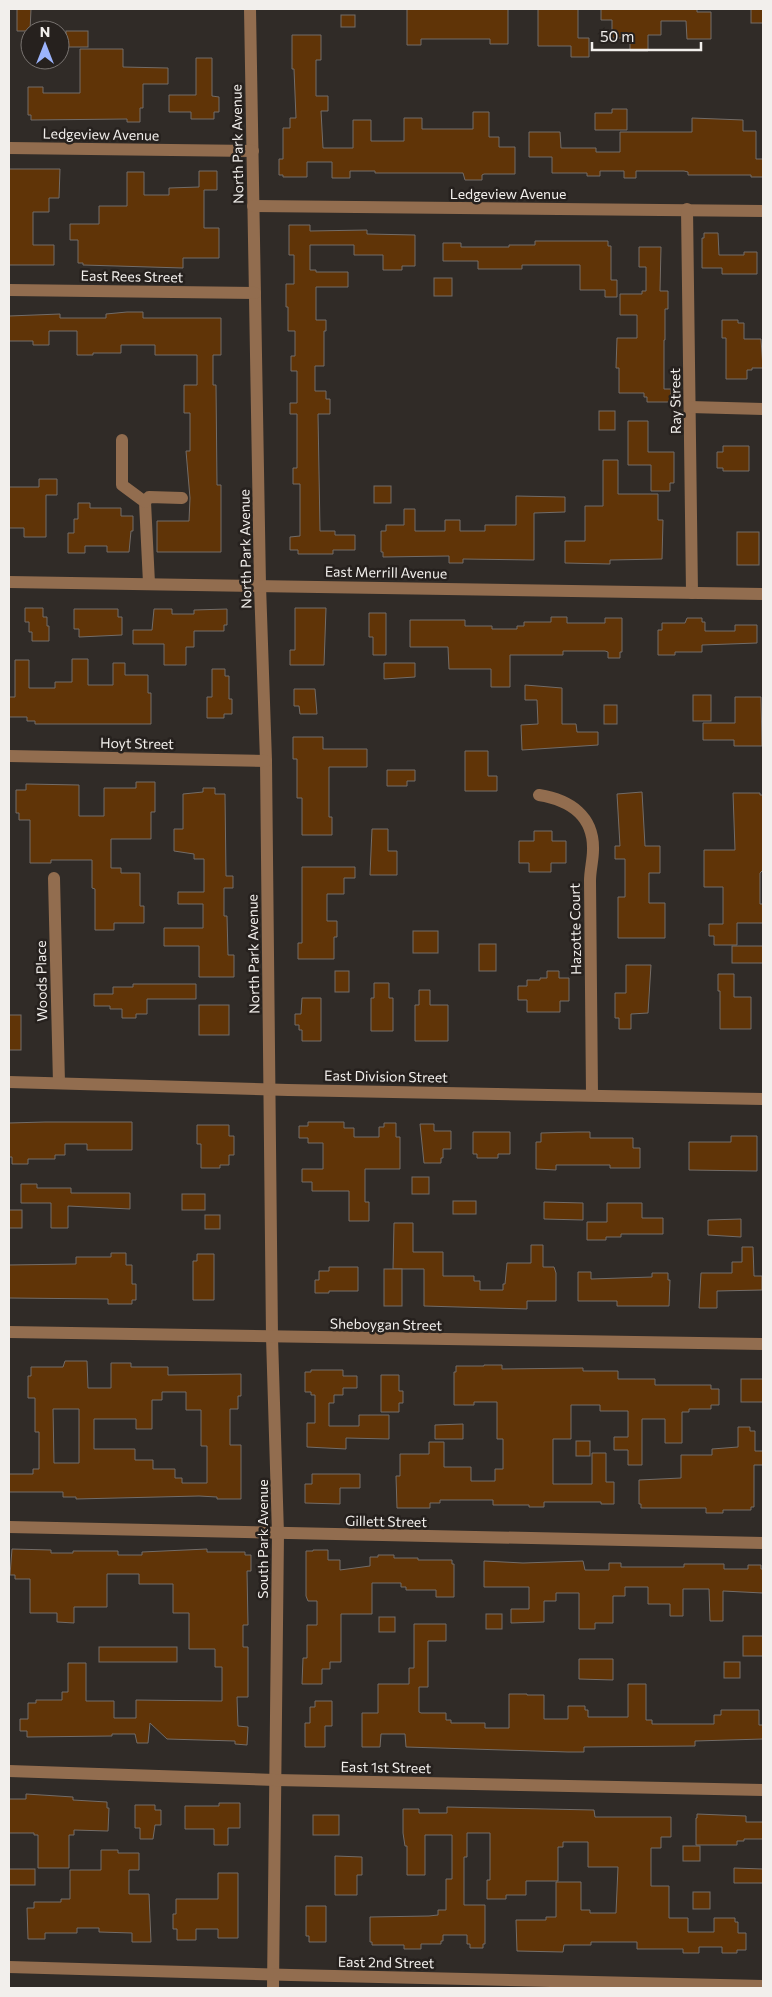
<svg xmlns="http://www.w3.org/2000/svg" width="772" height="1997" viewBox="0 0 772 1997" font-family="Commissioner,sans-serif">
<style>
.building{fill:#603407;stroke:#726c68;fill-rule:evenodd}
.lines{fill:none;stroke-linecap:round;stroke-linejoin:round}
.minor{stroke:#926d4f;stroke-width:12}
.labels{text-anchor:middle;dominant-baseline:central;stroke-width:5;stroke-linejoin:round;paint-order:stroke}
.street-label{font-size:14px;fill:#f2efec;stroke:#26211e}
</style>
<rect width="100%" height="100%" fill="#302b27"/>
<!-- building -->
<g class="building">
<path d="M17,9H31L30,31H17Z"/>
<path d="M407,9H508V44H490V39H421V45H407Z"/>
<path d="M538,9H578V38H589V57H571V46H538Z"/>
<path d="M601,9H697V12H711V39H687L686,21H661V35H648V51H630V38H612V20H601Z"/>
<rect x="751" y="9" width="12" height="14"/>
<rect x="341" y="15" width="14" height="12"/>
<rect x="66" y="31" width="22" height="16"/>
<path d="M292,35H321V60H316V96H328V111H321L323,148H353V120H371V141H404V118H422V129H473V112H489V137H499V147H515V174H484L482,175V180H465L463,173H375V171H350V178H332V162H307V177H283V175H279V159H283V128H290V118H296L294,69H292Z"/>
<path d="M80,49H123V67L168,68V84H143V108H140V122H127V119L31,120V115H28V87H43V93H80Z"/>
<path d="M196,58H212V96L219,97V112H214V119H191V112H169V95H196Z"/>
<path d="M612,109H627V130H595V113H612Z"/>
<path d="M692,118L743,120V131H756V159H763V177H751V175H688V172L684,171H636V178H624V171H600V176H587V173H552V157H529V132H560L561,148H596V152H620V132H692Z"/>
<path d="M9,169H60L59,198H49V212H33V245H54V265H9Z"/>
<path d="M199,171H217V190H204V228H219V258H183V268L83,265V263H78V240H70V224H99V206H127V172H144V195H169V188L199,187Z"/>
<path d="M289,225H310V231L367,230V234L415,235V266H402V270H383V255H354V245H310V270H316V272H348V287H316V320H326V331H324V366H315V391H326V399H330V414H318L320,531H335V535H355V550H333V554H298V550H290V537L300,536V484H293V468H297V414H290V403H297V371H291V356H295V331H288V307H286V284H294V255H289Z"/>
<path d="M704,233H718L719,255H744V252H757V274H722V268H702V238H704Z"/>
<path d="M535,241H608V246H611V280H617V297H605V290H580V265H522V269H478V261H443V243H461V247H509V245H535Z"/>
<path d="M639,247H661L660,291H668V309H665V340H664V389H671V402H647V397H644V393H619V368H616L617,338H637V315H620V294H642V291H646V267H639Z"/>
<rect x="434" y="278" width="18" height="18"/>
<path d="M127,312H143V318H221V355H213V385H216L217,485H221V552H157V521H189L190,498L186,451H190V413H184V385H197V355H155V345H121V353H93V355H77V331H49V345H33V341H9V316L60,314V318H106V314Z"/>
<path d="M722,320H738V323H744V339H761L763,368H752V370H747V379H726V338H722Z"/>
<rect x="599" y="411" width="16" height="19"/>
<path d="M628,421H648V452H674V483H670V491H651V465H628Z"/>
<path d="M723,446H749V471H723V468H717V452H723Z"/>
<path d="M603,460H618V494H658V520H663L662,559L610,560V564L565,563V541H585V506H603Z"/>
<path d="M39,479H57V495H46V537H24V528H9V487H39Z"/>
<rect x="374" y="486" width="17" height="17"/>
<path d="M516,496L565,497V512L534,513V560L463,559V563H449V556L383,557V552H381V531H386V525H404V509H415V531H445V520H460V531H485V525H516Z"/>
<path d="M78,503H90V508H121V516H133V531H131L129,552H107V546H85V553H68V533H74V519H78Z"/>
<rect x="737" y="532" width="22" height="33"/>
<path d="M25,608H43V617H47V626H49V641H32V632H29V622H25Z"/>
<path d="M295,608H326L324,665H290V650H295Z"/>
<path d="M74,609H118V617H122V635L79,637V629H74Z"/>
<path d="M154,609H172V614H194V610L227,609V625H224V631H194V647H186V665H164V644H133V630H152Z"/>
<path d="M369,613H386V655H373V637H369Z"/>
<path d="M551,617H567V623H605V618H622V652H620V658H608V652L605,651H563V655H510V687H491V669H449L448,647H410V620H465V626H492V629H517V626H524V622H551Z"/>
<path d="M687,618H702V622H705V631H735V625H757V643L702,645V652H675V655H658V630H662V623H685Z"/>
<path d="M72,659H88V685H113V663H125V675H148V693H151V724H35V721H27V717H9V697H15V660H29V688H55V682H72Z"/>
<path d="M384,663H415V677L384,679Z"/>
<path d="M212,669H225V676H229V699H232V714H224V718H207V697H212Z"/>
<path d="M525,685L562,688V724H576L577,732H598V745L522,750L521,725L538,724L537,700H525Z"/>
<path d="M294,689H315L317,714H300L299,706H294Z"/>
<rect x="693" y="695" width="18" height="26"/>
<path d="M735,697H761L762,746H734V740H703V723H735Z"/>
<rect x="604" y="705" width="13" height="19"/>
<path d="M293,737H323V749H367V767H329V817H332V835H302V798H297V759H293Z"/>
<path d="M465,751H488V776H497V791H465Z"/>
<path d="M387,770H415V781H407V786H387Z"/>
<path d="M136,782H155V812H151V839H111V868H121V873H140V906H144V923H114V930H95V889L92,888V860H51V863H30V820H19V813H16V790H26V784L79,785V816H104V788H136Z"/>
<path d="M203,788H215V794H225L226,876H233V888H224V916H227L228,955H234V977H199V946H164V928H203V904H178V892H204V859H194V854L174,851V829H183V794L203,792Z"/>
<path d="M642,792L645,846H660V873H649V903H665V938H618V897H625V859H615V846H620L617,794Z"/>
<path d="M733,793H760V795H763V870L760,873V904H763V923H737V945H714V936H709V924H723V887H704V850H735Z"/>
<path d="M372,829H388V851H397V875H370Z"/>
<path d="M534,831H552V841H566V863H551V872H529V863H519V841H534Z"/>
<path d="M302,867H355V878H344V894H327V921H337V937H334V959H298V943H302Z"/>
<rect x="413" y="931" width="25" height="22"/>
<rect x="479" y="944" width="17" height="27"/>
<rect x="732" y="946" width="31" height="17"/>
<path d="M626,965H651L648,1013L631,1014V1029H619V1018H615V993H626Z"/>
<rect x="335" y="971" width="14" height="21"/>
<path d="M547,971H559V978H569V1001H560V1012H527V1000H518V986H527V980H540V978H547Z"/>
<path d="M718,974H734V997H751V1029H720V991H718Z"/>
<path d="M374,983H389V998H393V1031H371V998H374Z"/>
<path d="M133,984H196V999H147V1014H136V1018H122V1009H110V1006H94V994H113V987H133Z"/>
<path d="M419,990H430V1005H448V1041H415V1005H419Z"/>
<path d="M302,998H321V1041H302V1030H299V1025H295V1014H301Z"/>
<rect x="199" y="1005" width="30" height="30"/>
<rect x="9" y="1015" width="12" height="35"/>
<path d="M45,1122H132V1150H87V1144H65V1155H55V1159H28V1164H12V1157H9V1123Z"/>
<path d="M308,1122H344V1128H354V1137H379V1127H384V1123H396V1137H400V1169H365V1202H369V1221H349V1191H312V1182H302V1169H323V1143H308V1138H299V1126H308Z"/>
<path d="M420,1124H434V1131H451V1149H443V1158H441V1163H424Z"/>
<path d="M197,1125H229V1136H234V1155H229V1165H220V1168H201V1144H197Z"/>
<path d="M473,1132H510V1154H498V1158H477V1154H473Z"/>
<path d="M577,1132H590V1138H633V1148H640V1168H610V1165H556V1170L536,1169V1142H541V1133Z"/>
<path d="M731,1136H757V1171L689,1170V1142H731Z"/>
<rect x="412" y="1177" width="17" height="17"/>
<path d="M21,1184H37V1188H71V1193H130V1209L68,1206V1228H51V1203H21Z"/>
<rect x="182" y="1194" width="23" height="16"/>
<rect x="453" y="1201" width="23" height="13"/>
<path d="M544,1202L583,1203V1220L544,1219Z"/>
<path d="M607,1203H642V1218H663V1234H621V1237H606V1240H587V1222H607Z"/>
<rect x="9" y="1210" width="13" height="18"/>
<rect x="205" y="1215" width="15" height="14"/>
<path d="M741,1219V1237L708,1235V1220Z"/>
<path d="M394,1223H413V1252H443V1276H474V1281H480V1290H503V1284H505L507,1263H531V1245H543V1267H554L556,1273V1301H527V1309L424,1306V1269H393Z"/>
<path d="M742,1247H753L754,1276H762V1290L717,1291V1308H699L701,1273H732V1262H742Z"/>
<path d="M111,1253H126V1265H132V1284H136V1300H132V1304H108V1299L9,1298V1265L76,1264V1257H111Z"/>
<path d="M197,1254H214V1300H193V1261H197Z"/>
<path d="M329,1267H358V1291H329V1293H315V1280H319V1271H329Z"/>
<rect x="384" y="1269" width="18" height="37"/>
<path d="M578,1272H591V1279L652,1277V1273H668V1280H670L669,1306H617V1301H578Z"/>
<path d="M65,1361H87L88,1388H111V1363H131V1367H168V1375L241,1374V1396H238V1409H230V1445H241V1499H217V1497L199,1496L76,1499V1497H63V1492H9V1474H33V1469H39V1432H35V1398H28V1376H31V1367H63ZM162,1392H186V1410H201V1446H207V1483H182V1478H175V1469H153V1460H135V1449H94V1419H136V1429H152V1400H162ZM53,1409H79V1463H54Z"/>
<path d="M484,1365H502V1369L583,1368V1371H618V1379H655V1385H711V1389H719V1405H711V1409H689V1412H682V1443H665V1419H642V1465H628V1450H614V1437H628V1411H600V1405H571V1439H553V1484H592V1453H606V1482H614V1504H601V1502H544V1507H529V1505H493V1500H440V1503H430V1508H397L396,1476H400V1454H429V1442H444V1467H471V1481H495V1469H503V1439H497V1402H474V1405H454V1372H456V1366H484Z"/>
<path d="M311,1370H343V1376H357V1388H343V1395H334V1403H329V1426H359V1415H389V1439L346,1438V1449L307,1447V1423H315V1395H311V1392H305V1372H311Z"/>
<path d="M381,1375H399V1391H403V1403H399V1412H381Z"/>
<rect x="741" y="1379" width="22" height="23"/>
<path d="M463,1424V1439H435V1425Z"/>
<path d="M738,1427H750V1431H755V1451H763V1465H754V1507H751V1510H723V1513H706V1508H641V1504H639V1480L681,1478V1455H712V1449L738,1447Z"/>
<rect x="576" y="1441" width="14" height="15"/>
<path d="M312,1474H360V1488H340V1504L305,1503V1484H312Z"/>
<path d="M12,1549L51,1550V1553H73V1551H118V1555H142V1552L207,1549V1552H245V1555H251V1571H247L248,1625H243V1647H248V1697H237L238,1726L248,1727L247,1745L235,1744V1741L167,1739L150,1723L148,1743H137L135,1734H112V1736L27,1737V1731H20V1719H28V1703H36V1700H62V1692H68V1663H86V1701H114V1718H136V1700L222,1701V1667H215V1649H189V1613H173V1584H139V1574H107V1607H74V1623L57,1622V1613H30V1579H15V1575H10Z"/>
<path d="M313,1550H328V1560H340V1570L370,1566V1557H378V1555H394V1558H418V1560H452V1564H454V1597H436V1590H406V1587H401V1583H372V1614H341V1662H330V1669H322V1684H302L303,1658H307V1625H317V1601H308L306,1596V1551H313Z"/>
<path d="M484,1561L523,1563L583,1561L585,1570H609V1563H621V1567H684V1564H724V1569H748V1565H761V1569H763V1593L723,1591V1621H710L709,1589H683V1616H670V1604H648V1587H625V1596H613V1623H595V1629H579V1593H556V1601H544V1622L511,1623V1609H529V1587H484Z"/>
<rect x="486" y="1614" width="16" height="15"/>
<rect x="379" y="1617" width="16" height="15"/>
<path d="M414,1624H446V1641H428V1687H419V1712L421,1713H446V1720H451V1723H485V1728H509V1694H527V1695H544V1719H568V1706H585V1710H588V1717H628V1684H646V1720H652V1724H714V1715H721V1710H759V1725H763V1739L695,1741V1746L584,1747V1752H568L406,1747L405,1734H381L380,1747H362V1713H378V1684H409V1668H414Z"/>
<rect x="743" y="1636" width="20" height="20"/>
<rect x="99" y="1647" width="78" height="15"/>
<path d="M579,1659H613V1680L579,1679Z"/>
<rect x="724" y="1662" width="16" height="16"/>
<path d="M315,1701H332V1726H325V1747H305V1723H310V1707H315Z"/>
<path d="M26,1794L73,1797V1800L107,1802V1808H109L108,1831L74,1830V1835H69V1868H38V1835H34V1833H9V1799H26Z"/>
<path d="M219,1803H240V1828H228V1845H214V1829H185V1806H219Z"/>
<path d="M135,1805H155V1810H161V1825H155L153,1839H140V1828H135Z"/>
<path d="M447,1807L594,1810L595,1817H671V1837H661V1848H651V1886H669V1918H688V1932H714V1918H735V1922H738V1933H746V1950H737V1953H722V1947H699V1953H683V1949H637V1942H591V1945H564L563,1952L517,1951L516,1920H546V1917H556V1882H581V1910H590V1913H616L618,1867H588V1842H563V1847H558V1881H526V1895H506V1899H487V1880H490V1833H467V1857H464V1905H485V1944H483V1948H470V1944H467V1935H443V1941H441V1944H421V1949H404V1945H372V1942H370V1917L429,1916L438,1915V1910H446V1879H452V1835H425V1875H407V1846H405L403,1833V1809H419V1813H447Z"/>
<path d="M697,1814L746,1816V1822H763V1839H744V1841H737V1845H696V1818H697Z"/>
<rect x="313" y="1815" width="26" height="20"/>
<rect x="683" y="1846" width="17" height="15"/>
<path d="M101,1850H118V1853H139V1870H129V1894H149L151,1942H132V1933L99,1932V1928H77V1933H45V1939H28L27,1908H34V1902H61V1899H70V1870H101Z"/>
<path d="M335,1856L362,1857V1875H357V1895H335Z"/>
<path d="M734,1868L763,1869V1883H734Z"/>
<rect x="9" y="1869" width="26" height="16"/>
<path d="M218,1873H238V1938H218V1929H196V1940H177V1929H173V1914H176V1899H218Z"/>
<rect x="693" y="1892" width="17" height="17"/>
<path d="M306,1906H326V1942H309V1936H306Z"/>
</g>
<g class="lines">
<!-- minor -->
<g class="minor">
<path d="M250,9L260,585L266,761L272,1337L278,1534L273,1988"/>
<path d="M9,148L253,151"/>
<path d="M253,206L763,211"/>
<path d="M687,209L692,593"/>
<path d="M9,290L255,293"/>
<path d="M690,407L763,409"/>
<path d="M122,440V485L145,502L149,583"/>
<path d="M145,502L149,497L182,498"/>
<path d="M9,582L763,594"/>
<path d="M9,756L266,761"/>
<path d="M539,795C570,800 594,816 593,850C593,860 590,870 590,881L592,1095"/>
<path d="M54,878L59,1083"/>
<path d="M9,1082L288,1090L763,1099"/>
<path d="M9,1332L763,1344"/>
<path d="M9,1527L763,1543"/>
<path d="M9,1771L275,1780L763,1790"/>
<path d="M9,1967L291,1975L763,1986"/>
</g>
</g>
<g class="labels">
<!-- street labels -->
<g class="street-label">
<text transform="translate(101 134) rotate(1)">Ledgeview Avenue</text>
<text transform="translate(237 144) rotate(-91)">North Park Avenue</text>
<text x="508" y="193">Ledgeview Avenue</text>
<text transform="translate(132 276) rotate(1)">East Rees Street</text>
<text transform="translate(675 401) rotate(-91)">Ray Street</text>
<text transform="translate(245 549) rotate(-91)">North Park Avenue</text>
<text transform="translate(386 572) rotate(1)">East Merrill Avenue</text>
<text transform="translate(137 743) rotate(1)">Hoyt Street</text>
<text transform="translate(575 929) rotate(-91)">Hazotte Court</text>
<text transform="translate(253 954) rotate(-91)">North Park Avenue</text>
<text transform="translate(41 981) rotate(-91)">Woods Place</text>
<text transform="translate(386 1076) rotate(1)">East Division Street</text>
<text transform="translate(386 1324) rotate(1)">Sheboygan Street</text>
<text transform="translate(386 1521) rotate(1)">Gillett Street</text>
<text transform="translate(262 1539) rotate(-90)">South Park Avenue</text>
<text transform="translate(386 1767) rotate(1)">East 1st Street</text>
<text transform="translate(386 1962) rotate(1)">East 2nd Street</text>
</g>
</g>
<!-- border -->
<rect width="772" height="1997" fill="none" stroke="#f2efec" stroke-width="20"/>
<!-- north arrow -->
<g transform="translate(45 45)"><circle r="24" fill="#26211e" stroke="#787370"/>
<path d="M0-4L9 19L0 12L-9 19Z" fill="#9cb4fd"/>
<text y="-8" font-size="14" font-weight="bold" text-anchor="middle" fill="#f2efec">N</text>
</g>
<!-- scale -->
<path d="M592 42v8h109v-8" fill="none" stroke="#f2efec" stroke-width="2.5"/>
<text x="600" y="42" font-size="15" fill="#f2efec" stroke="#26211e" stroke-width="4" paint-order="stroke">50 m</text>
</svg>
